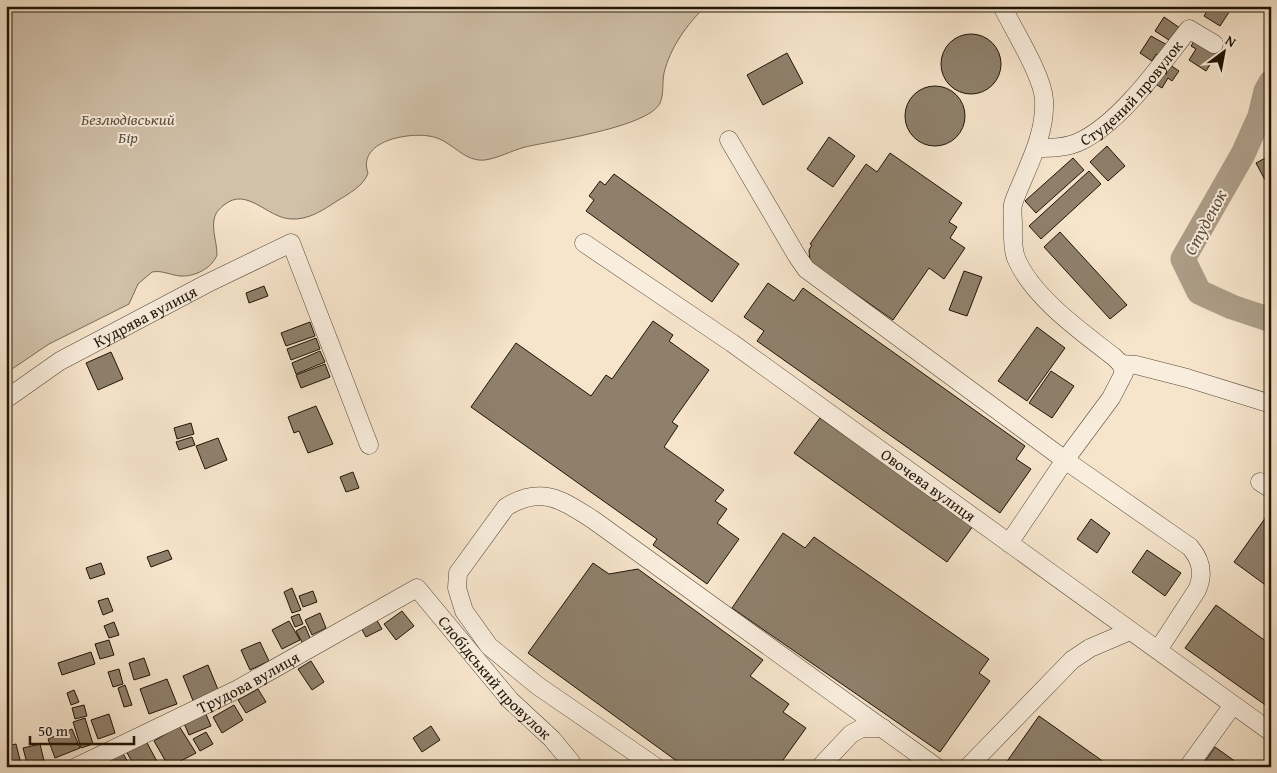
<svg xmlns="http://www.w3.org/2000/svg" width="1277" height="773" viewBox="0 0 1277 773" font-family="'Gentium Book Plus',serif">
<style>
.green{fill:#d1c1aa;stroke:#786a58}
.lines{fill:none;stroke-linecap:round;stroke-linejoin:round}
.river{stroke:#ad9d88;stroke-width:25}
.building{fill:#8f806c;stroke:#1f1406}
.minor-casing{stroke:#554837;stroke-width:19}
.minor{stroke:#f9eddd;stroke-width:18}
.labels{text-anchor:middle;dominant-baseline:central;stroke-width:4;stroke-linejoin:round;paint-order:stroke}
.street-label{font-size:16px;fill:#1f1406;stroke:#f9eddd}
.park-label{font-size:16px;font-style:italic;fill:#5d513f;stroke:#f9eddd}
.water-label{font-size:18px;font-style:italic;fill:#5f5240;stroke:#f9eddd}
</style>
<rect width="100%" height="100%" fill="#f6e4cb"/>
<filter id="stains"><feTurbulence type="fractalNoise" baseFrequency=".004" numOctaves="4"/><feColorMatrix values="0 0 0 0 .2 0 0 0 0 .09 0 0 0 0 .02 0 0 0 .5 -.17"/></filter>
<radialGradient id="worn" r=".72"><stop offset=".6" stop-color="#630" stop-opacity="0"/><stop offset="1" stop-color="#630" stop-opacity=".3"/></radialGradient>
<!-- green -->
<path class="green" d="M6,6H706C687,24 670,48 664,73C662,83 664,94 660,103C649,127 551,141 525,147C511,151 498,158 485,160C465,162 454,144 437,138C416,130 356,139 368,173C364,186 348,194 337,201C323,210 309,220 291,219C267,218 247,186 224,205C219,209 215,213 214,220C212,231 217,243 217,255C212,268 195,277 180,276C170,275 162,270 152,272L138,284L129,304L49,344L6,373Z"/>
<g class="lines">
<!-- river -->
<path class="river" d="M1271,82L1266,91L1260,116L1243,154L1183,259L1199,292L1232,307L1271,320"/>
</g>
<!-- building -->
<g class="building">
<path d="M1210,6H1233L1220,26L1204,16Z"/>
<path d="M1164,17L1180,28L1172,42L1155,31Z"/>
<circle cx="971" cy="64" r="30"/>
<path d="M1151,36L1169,46L1162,58L1156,54L1152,61L1140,53Z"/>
<path d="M1196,38L1218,52L1206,71L1189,60L1196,49L1191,46Z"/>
<path d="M787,53L803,83L763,105L747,75Z"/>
<path d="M1167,63L1179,71L1172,81L1168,78L1162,88L1154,83Z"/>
<circle cx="935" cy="116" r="30"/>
<path d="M829,137L855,156L833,187L807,169Z"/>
<path d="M1107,146L1125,166L1108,181L1090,162Z"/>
<path d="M890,153L962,203L949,222L957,227L950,238L965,248L944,279L929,268L893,320L810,262L809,250L812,245L810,244L866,164L877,172Z"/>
<path d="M1271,155V177L1265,180L1256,163Z"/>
<path d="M1073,158L1084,170L1036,213L1025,201Z"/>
<path d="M1089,171L1101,184L1041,239L1029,226Z"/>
<path d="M614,174L739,264L712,302L586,211L594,200L589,196L600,181L605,185Z"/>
<path d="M1060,232L1127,305L1110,319L1044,247Z"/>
<path d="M964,271L982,277L967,316L949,310Z"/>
<path d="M768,283L794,301L803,288L1025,446L1016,459L1031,469L1000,513L757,341L764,331L744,317Z"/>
<path d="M264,286L268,296L249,303L246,293Z"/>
<path d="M653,321L673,335L669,341L709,370L672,422L678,426L664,447L724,490L715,501L727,509L717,523L739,539L707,584L653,545L657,539L471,407L516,343L591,396L606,375L612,379Z"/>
<path d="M310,322L315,336L286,346L281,333Z"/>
<path d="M1037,327L1065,348L1027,401L998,381Z"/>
<path d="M316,338L320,349L291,360L287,349Z"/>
<path d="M320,351L325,362L296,374L292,363Z"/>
<path d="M111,352L123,379L98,390L86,363Z"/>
<path d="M325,364L330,377L301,388L296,375Z"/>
<path d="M1051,371L1074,386L1052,418L1029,403Z"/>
<path d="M316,406L333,444L308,453L299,431L294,433L288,417Z"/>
<path d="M820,418L973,526L947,562L794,453Z"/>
<path d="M191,423L194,434L177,439L174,428Z"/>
<path d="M192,437L195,445L179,450L176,442Z"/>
<path d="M218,438L227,460L205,469L196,446Z"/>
<path d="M353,472L359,488L346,492L340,477Z"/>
<path d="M1266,517L1271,520V589L1234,562Z"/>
<path d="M1091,519L1110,533L1097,553L1077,539Z"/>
<path d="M783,533L805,548L814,537L989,659L979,673L990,681L940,752L732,608Z"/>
<path d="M168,550L172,559L151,567L147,557Z"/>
<path d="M1147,550L1181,573L1165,596L1132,572Z"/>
<path d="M101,563L105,574L90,579L86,568Z"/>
<path d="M593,563L609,574L638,569L763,660L750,676L789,704L783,712L806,728L778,767H685L528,653Z"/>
<path d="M292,588L301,610L292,613L284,592Z"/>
<path d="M313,591L317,602L303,607L299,596Z"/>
<path d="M108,598L113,611L103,615L98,601Z"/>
<path d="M1216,605L1271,645V709L1185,648Z"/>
<path d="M402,611L414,626L396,640L384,624Z"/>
<path d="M320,613L326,628L312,635L305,620Z"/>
<path d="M299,614L303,624L295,627L291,617Z"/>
<path d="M375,617L382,629L366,637L360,626Z"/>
<path d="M289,621L300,640L282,649L272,630Z"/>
<path d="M114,622L119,635L109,638L104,626Z"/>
<path d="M305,626L311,640L303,644L296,631Z"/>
<path d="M109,640L114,655L100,659L95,644Z"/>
<path d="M260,642L269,661L250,670L241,650Z"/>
<path d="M91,652L95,664L62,675L58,663Z"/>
<path d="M144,658L150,675L134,680L129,663Z"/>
<path d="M311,661L324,682L312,690L298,669Z"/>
<path d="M208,665L219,692L194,703L183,676Z"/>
<path d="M119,669L123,684L113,687L108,672Z"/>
<path d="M167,679L177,704L149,714L140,689Z"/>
<path d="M125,685L132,705L124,707L118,688Z"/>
<path d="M258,689L266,702L246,713L238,700Z"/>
<path d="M74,690L79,702L71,705L67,693Z"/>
<path d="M84,705L87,716L75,719L72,708Z"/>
<path d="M234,705L243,720L222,733L213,717Z"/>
<path d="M205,712L211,726L189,735L183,721Z"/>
<path d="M109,714L115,733L98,739L91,720Z"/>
<path d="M1039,716L1111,767H1003Z"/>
<path d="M85,718L93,744L81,748L73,722Z"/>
<path d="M179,726L196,753L169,767L154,741Z"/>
<path d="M431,726L440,740L422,752L413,738Z"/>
<path d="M72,729L80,748L55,758L48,739Z"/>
<path d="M206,732L213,744L200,751L193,739Z"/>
<path d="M146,741L160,767H135L126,751Z"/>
<path d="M16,744L21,764L6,767V746Z"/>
<path d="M40,744L45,765L28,767L23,748Z"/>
<path d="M1215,747L1243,767H1201Z"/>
<path d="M122,752L131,767H103L101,764Z"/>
</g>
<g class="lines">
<defs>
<g id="minor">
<path d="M1002,6C1013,29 1043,76 1044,100C1046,136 1026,169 1014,201C1011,208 1013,216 1013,224C1013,235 1012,247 1016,258C1032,297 1082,332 1114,357L1121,364L1124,373L1111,398L1065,460L1009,543"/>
<path d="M729,140L797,256L806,269L1065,460L1190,547C1202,561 1204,574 1197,590L1158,650"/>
<path id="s1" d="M1036,148C1050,148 1067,148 1081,141C1122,121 1161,64 1189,29L1214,44"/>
<path id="s2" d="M584,243L732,343L1271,732"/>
<path d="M1121,364L1136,365L1187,378L1271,404"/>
<path id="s3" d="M6,399L60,361L206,284L291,243L369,445"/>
<path d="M1260,482L1271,489"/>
<path id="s4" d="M76,767L238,689L417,588L510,700L552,739L571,762V767"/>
<path d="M656,767L538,686L489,646L464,611L457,588L458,573L506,507C541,485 562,500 592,519L936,767"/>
<path d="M820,767L851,734L862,728H883"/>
<path d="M968,767L1072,660L1090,648L1130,631"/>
<path d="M1188,767L1233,705"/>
</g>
</defs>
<!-- minor casing -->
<use href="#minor" class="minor-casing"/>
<!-- minor -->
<use href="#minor" class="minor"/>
</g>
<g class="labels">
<!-- street labels -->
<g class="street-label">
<text stroke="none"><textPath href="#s1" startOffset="116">Студений провулок</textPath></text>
<text stroke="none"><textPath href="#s3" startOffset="162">Кудрява вулиця</textPath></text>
<text stroke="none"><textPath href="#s2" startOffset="421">Овочева вулиця</textPath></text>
<text stroke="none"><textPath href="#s4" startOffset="504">Слобідський провулок</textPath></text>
<text stroke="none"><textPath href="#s4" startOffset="192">Трудова вулиця</textPath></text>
</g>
<!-- park labels -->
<g class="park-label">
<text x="128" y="119">Безлюдівський<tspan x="128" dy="18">Бір</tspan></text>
</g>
<!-- water labels -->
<g class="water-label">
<text transform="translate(1205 222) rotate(-62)">Студенок</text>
</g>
</g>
<!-- margin -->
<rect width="1277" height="773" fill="none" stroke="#f6e4cb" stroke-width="25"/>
<rect x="8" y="8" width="1262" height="758" fill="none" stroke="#1f1406" stroke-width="2.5"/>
<rect x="12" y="12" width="1252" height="748" fill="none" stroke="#1f1406"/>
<!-- north arrow -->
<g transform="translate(1224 52) rotate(32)" stroke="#f9eddd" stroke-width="4" paint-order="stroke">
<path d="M0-4L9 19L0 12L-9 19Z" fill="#1f1406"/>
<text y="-8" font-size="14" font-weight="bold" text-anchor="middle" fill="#1f1406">N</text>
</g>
<!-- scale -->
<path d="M30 736v8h104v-8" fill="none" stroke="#1f1406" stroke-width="2.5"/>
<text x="38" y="736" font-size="15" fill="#1f1406" stroke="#f9eddd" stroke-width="4" paint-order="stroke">50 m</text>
<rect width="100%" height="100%" filter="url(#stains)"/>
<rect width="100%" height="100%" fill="url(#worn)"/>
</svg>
